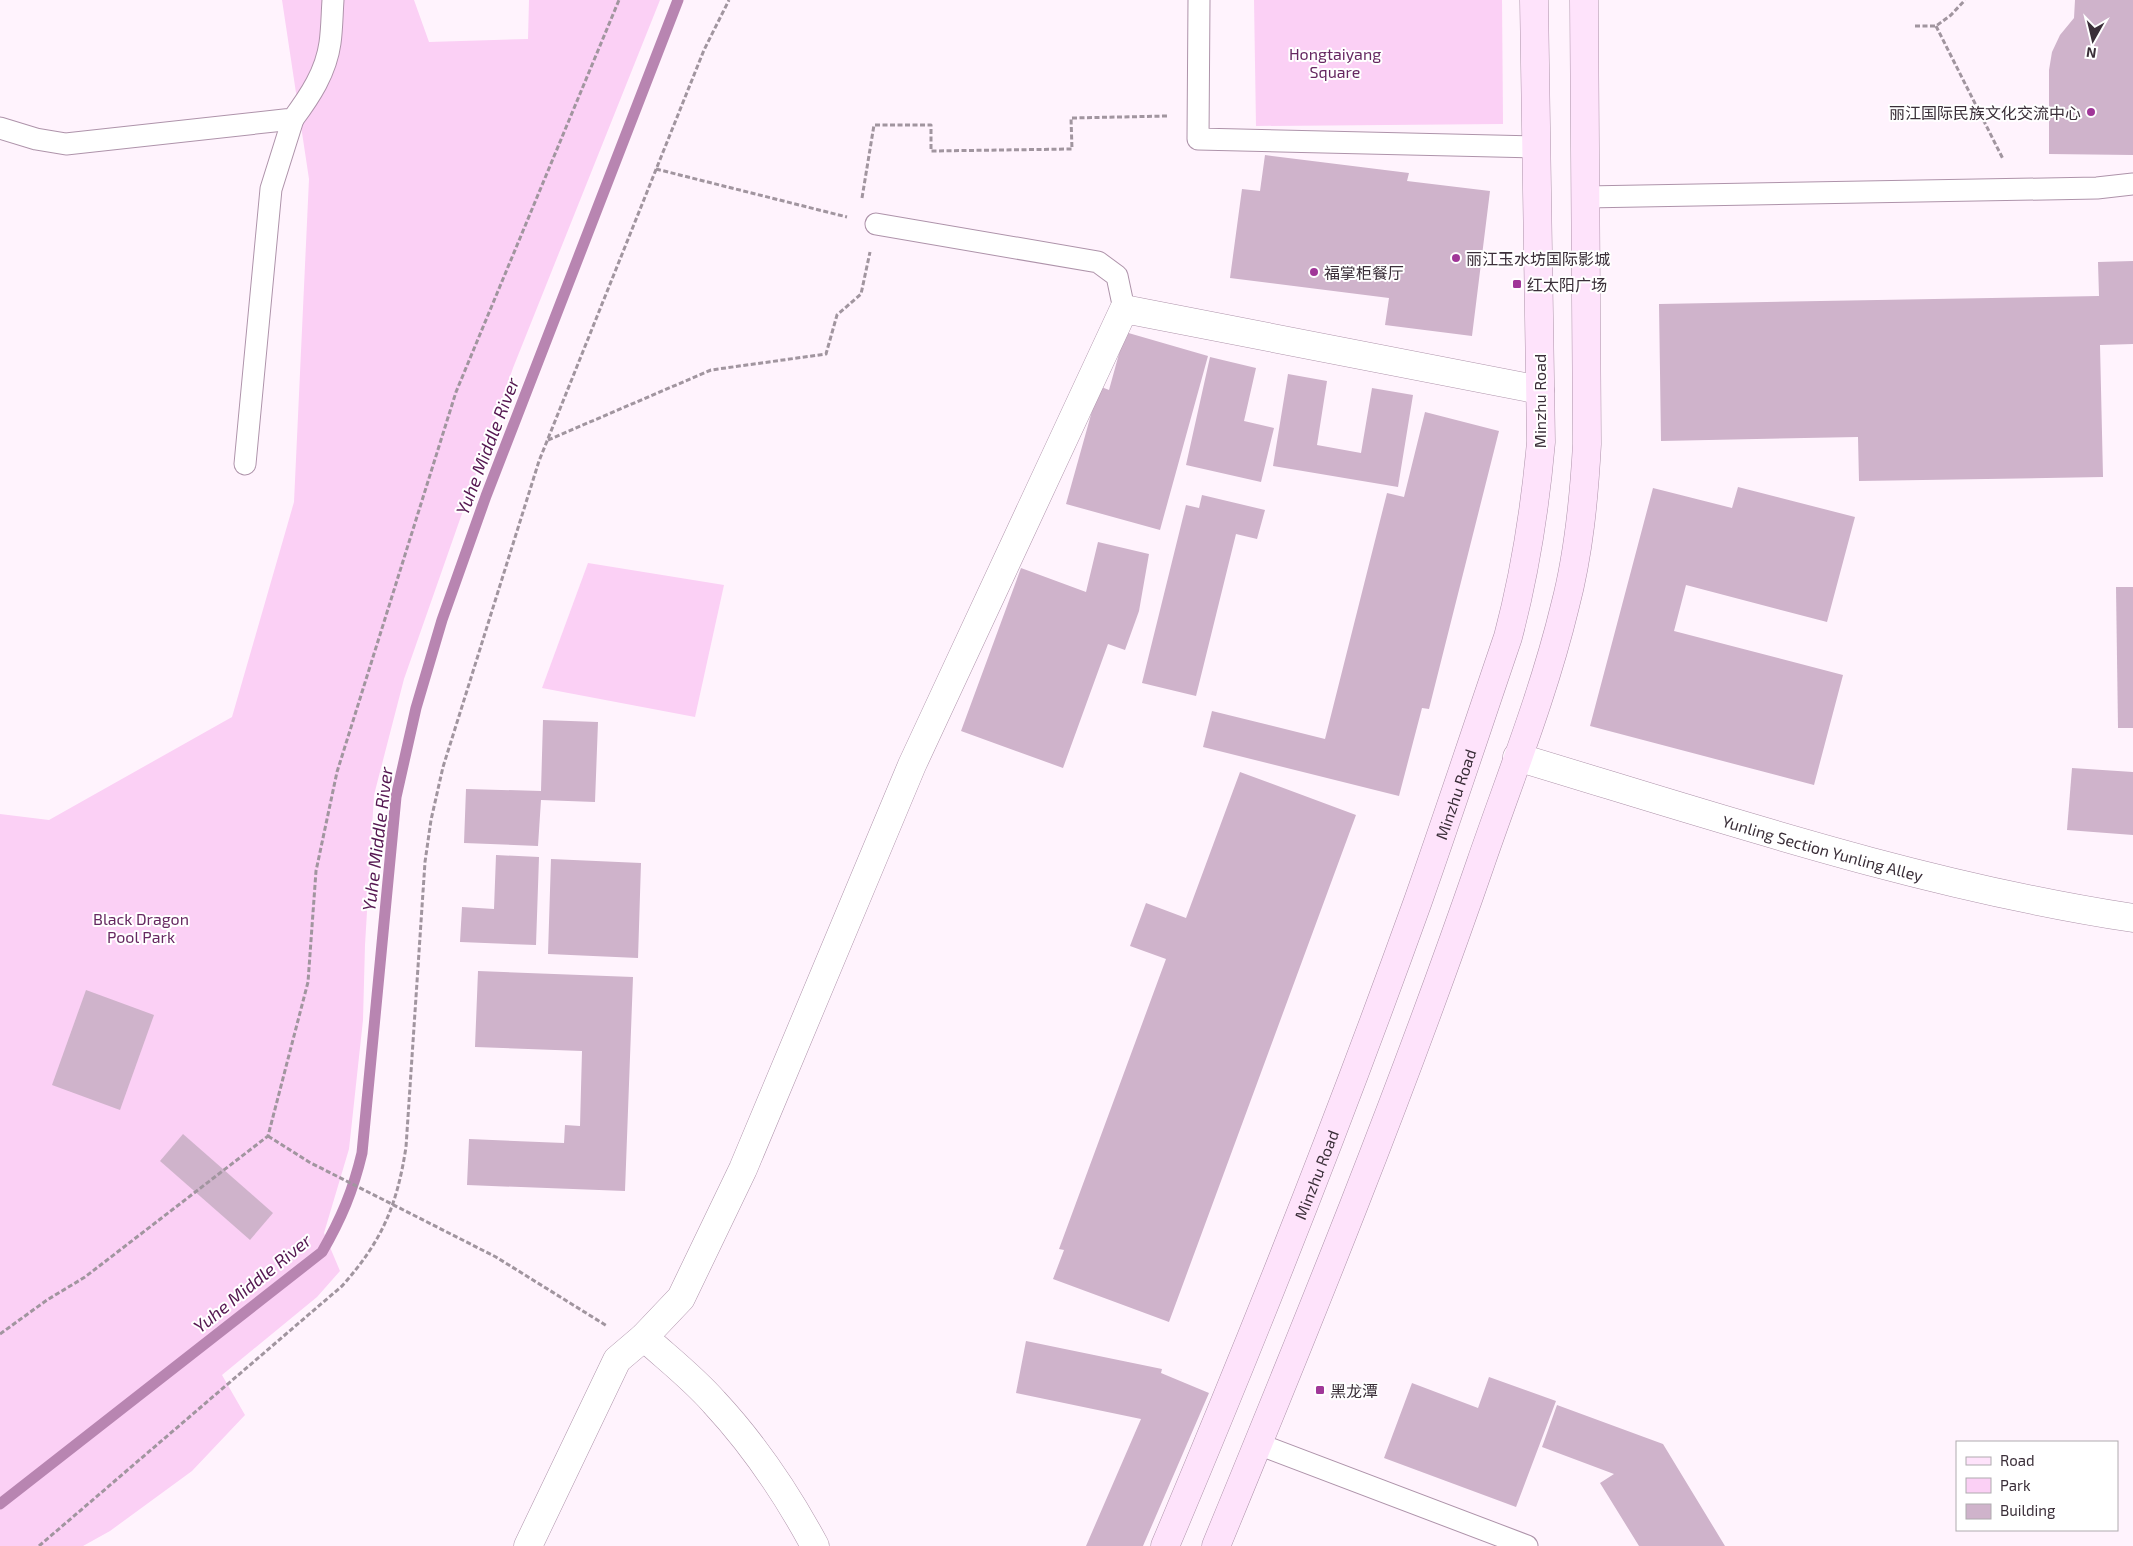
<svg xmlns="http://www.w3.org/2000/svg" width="2133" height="1546" viewBox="0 0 2133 1546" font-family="'Exo 2','Noto Sans SC',sans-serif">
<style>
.green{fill:#fbd0f5}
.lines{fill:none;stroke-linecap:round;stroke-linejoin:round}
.stream{stroke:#b885b1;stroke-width:11}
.building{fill:#cfb3cb}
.lane-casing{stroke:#ae93aa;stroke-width:23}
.street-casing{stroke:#ae93aa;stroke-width:29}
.secondary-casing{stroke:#ae93aa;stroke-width:29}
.path{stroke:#a1959f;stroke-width:3;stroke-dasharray:5 2.5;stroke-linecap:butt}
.lane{stroke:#fff;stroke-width:21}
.street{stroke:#fff;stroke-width:28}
.secondary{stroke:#fee3fb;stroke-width:28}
.poi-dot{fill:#a03698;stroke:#fff;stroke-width:2}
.labels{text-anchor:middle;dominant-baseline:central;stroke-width:4;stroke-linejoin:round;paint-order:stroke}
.park-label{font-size:16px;fill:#662861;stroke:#fff}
.poi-label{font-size:16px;fill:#3a2e38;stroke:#fff;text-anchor:start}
.street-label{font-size:16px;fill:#3a2e38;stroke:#fff}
.water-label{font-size:18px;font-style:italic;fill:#551751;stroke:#fff}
</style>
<rect width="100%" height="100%" fill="#fff3fd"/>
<!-- green -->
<g class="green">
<path d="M282,0H414L429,42L528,39L529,0H660L513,368L404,679L374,795L365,945L363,1020L349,1149L324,1233L340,1271L317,1297L222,1375L245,1415L192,1471L110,1531L83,1546H0V814L49,820L232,717L294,502L309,179Z"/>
<path d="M1254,0H1502L1503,124L1256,126Z"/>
<path d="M588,563L724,585L695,717L542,688Z"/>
</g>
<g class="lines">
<!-- stream -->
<path class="stream" d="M0,1504L322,1252C341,1219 353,1191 362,1153L396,797L416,708L442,620L486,496L678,0"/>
</g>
<!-- building -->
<g class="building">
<path d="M2075,0H2133V155L2049,154V70L2052,52L2060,35L2074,18Z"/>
<path d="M1265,155L1409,173L1407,181L1490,191L1472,336L1385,325L1389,298L1230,278L1242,189L1260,191Z"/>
<path d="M2133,261V344L2100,345L2103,477L1859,481L1858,437L1661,441L1659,304L2099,296L2098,262Z"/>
<path d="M1125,332L1208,356L1160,530L1066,504L1099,386L1109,390Z"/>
<path d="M1210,357L1256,368L1244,421L1274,428L1261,482L1186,465Z"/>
<path d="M1288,374L1327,381L1317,445L1361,453L1372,388L1413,395L1398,487L1273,466Z"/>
<path d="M1425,412L1499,431L1429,709L1422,708L1399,796L1203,747L1212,711L1325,739L1387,493L1404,497Z"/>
<path d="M1738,487L1855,517L1827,622L1686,585L1674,631L1843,675L1814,785L1590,726L1653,488L1732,508Z"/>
<path d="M1202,495L1265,510L1257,539L1236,534L1196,696L1142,683L1186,505L1199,508Z"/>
<path d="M1098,542L1149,554L1139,611L1125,650L1108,644L1063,768L961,731L1021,568L1086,592Z"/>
<path d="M2116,587H2133V728H2118Z"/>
<path d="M543,720L598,722L595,802L541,800L538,846L464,843L466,789L541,791Z"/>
<path d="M2072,768L2133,772V835L2067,830Z"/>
<path d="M1240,772L1356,815L1169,1322L1053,1279L1064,1250L1059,1249L1166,959L1130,946L1146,903L1186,918Z"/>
<path d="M496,855L539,857L536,945L460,942L462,907L494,909Z"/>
<path d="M551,859L641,863L638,958L548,954Z"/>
<path d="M478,971L633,977L625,1191L467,1185L469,1139L564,1143L565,1125L580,1126L582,1051L475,1047Z"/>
<path d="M86,990L154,1015L120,1110L52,1085Z"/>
<path d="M183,1134L273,1213L250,1240L160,1161Z"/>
<path d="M1026,1341L1162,1369L1161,1373L1209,1393L1143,1546H1086L1141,1419L1016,1393Z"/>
<path d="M1489,1377L1556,1401L1516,1507L1384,1458L1412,1383L1478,1408Z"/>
<path d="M1557,1405L1663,1444L1725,1546H1639L1600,1483L1614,1474L1542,1447Z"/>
</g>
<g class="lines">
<defs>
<g id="lane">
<path d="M1199,0L1198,139L1537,147"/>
<path d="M0,128L36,139L66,144L293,119C310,96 326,72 330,43C332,29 332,14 333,0"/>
<path d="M1585,197L2097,188L2133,184"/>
<path d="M876,224L1098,262L1117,276L1124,309"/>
<path d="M245,464L271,189L293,119"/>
<path d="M1258,1444L1527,1546"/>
</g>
<g id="street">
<path id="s1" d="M1517,757C1720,818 1923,886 2133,918"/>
<path d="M644,1337C667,1358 693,1378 714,1402C754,1445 787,1494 815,1546"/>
<path d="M528,1546L617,1360L644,1337L681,1298L743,1169L912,765L1124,309L1540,390"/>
</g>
<g id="secondary">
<path id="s2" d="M1165,1546C1255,1333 1340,1118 1418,901C1449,813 1478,725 1508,637C1525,573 1535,509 1541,442L1534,0"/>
<path d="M1216,1546C1309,1320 1401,1094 1481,862C1510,778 1544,693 1565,606C1579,553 1584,498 1587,444L1584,0"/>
</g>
</defs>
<!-- lane casing -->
<use href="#lane" class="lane-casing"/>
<!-- street casing -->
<use href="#street" class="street-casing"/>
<!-- secondary casing -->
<use href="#secondary" class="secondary-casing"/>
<!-- path -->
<g class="path">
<path d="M1915,26H1936L1951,15L1965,0"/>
<path d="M1936,26L2003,159"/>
<path d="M656,169L847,217"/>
<path d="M862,198L874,125H931V151L1072,149L1071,118L1168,116"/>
<path d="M548,440L711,370L826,354L837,315L861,294L870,252"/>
<path d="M268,1136L309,1162L496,1257L607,1326"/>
<path d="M0,1334L47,1300L85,1277L268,1136L308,982L316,871L337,772L456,392L619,0"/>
<path d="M39,1546L342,1286C382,1241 397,1206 406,1147L425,862L431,820L443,767L539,461L704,50L729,0"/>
</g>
<!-- lane -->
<use href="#lane" class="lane"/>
<!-- street -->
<use href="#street" class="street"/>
<!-- secondary -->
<use href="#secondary" class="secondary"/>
</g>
<!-- markers -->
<g class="poi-dot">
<circle cx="2091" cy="112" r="5"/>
<circle cx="1456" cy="258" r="5"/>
<circle cx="1314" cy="272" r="5"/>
<rect x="1512" y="279" width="10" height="10" rx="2.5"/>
<rect x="1315" y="1385" width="10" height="10" rx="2.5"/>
</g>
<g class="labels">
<!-- park labels -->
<g class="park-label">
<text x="1335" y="53">Hongtaiyang<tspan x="1335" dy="18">Square</tspan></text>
<text x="141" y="918">Black Dragon<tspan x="141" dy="18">Pool Park</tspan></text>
</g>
<!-- poi labels -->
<g class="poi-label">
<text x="2081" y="112" text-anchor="end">丽江国际民族文化交流中心</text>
<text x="1466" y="258">丽江玉水坊国际影城</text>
<text x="1324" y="272">福掌柜餐厅</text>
<text x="1527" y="284">红太阳广场</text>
<text x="1330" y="1390">黑龙潭</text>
</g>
<!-- street labels -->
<g class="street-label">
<text transform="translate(1539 401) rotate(-90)">Minzhu Road</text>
<text stroke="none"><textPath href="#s2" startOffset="806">Minzhu Road</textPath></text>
<text stroke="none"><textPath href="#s1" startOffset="319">Yunling Section Yunling Alley</textPath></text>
<text stroke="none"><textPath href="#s2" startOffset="401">Minzhu Road</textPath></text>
</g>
<!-- water labels -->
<g class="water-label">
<text transform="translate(487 446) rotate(-69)">Yuhe Middle River</text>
<text transform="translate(377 839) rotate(-83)">Yuhe Middle River</text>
<text transform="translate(252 1283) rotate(-39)">Yuhe Middle River</text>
</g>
</g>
<!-- legend -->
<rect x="1956" y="1441" width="162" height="90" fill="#ffffff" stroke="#b0abaf"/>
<rect x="1966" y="1457" width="25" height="8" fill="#fee3fb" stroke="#b0abaf"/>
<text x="2000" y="1466" font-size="15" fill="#3a2e38">Road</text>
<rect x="1966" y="1478" width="25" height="15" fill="#fbd0f5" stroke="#b0abaf"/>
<text x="2000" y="1491" font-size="15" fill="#3a2e38">Park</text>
<rect x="1966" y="1504" width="25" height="15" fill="#cfb3cb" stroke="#b0abaf"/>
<text x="2000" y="1516" font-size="15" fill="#3a2e38">Building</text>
<!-- north arrow -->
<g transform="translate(2093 40) rotate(188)" stroke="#ffffff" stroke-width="4" paint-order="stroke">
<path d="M0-4L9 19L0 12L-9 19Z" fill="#3a2e38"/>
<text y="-8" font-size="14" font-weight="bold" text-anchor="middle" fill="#3a2e38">N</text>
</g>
</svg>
